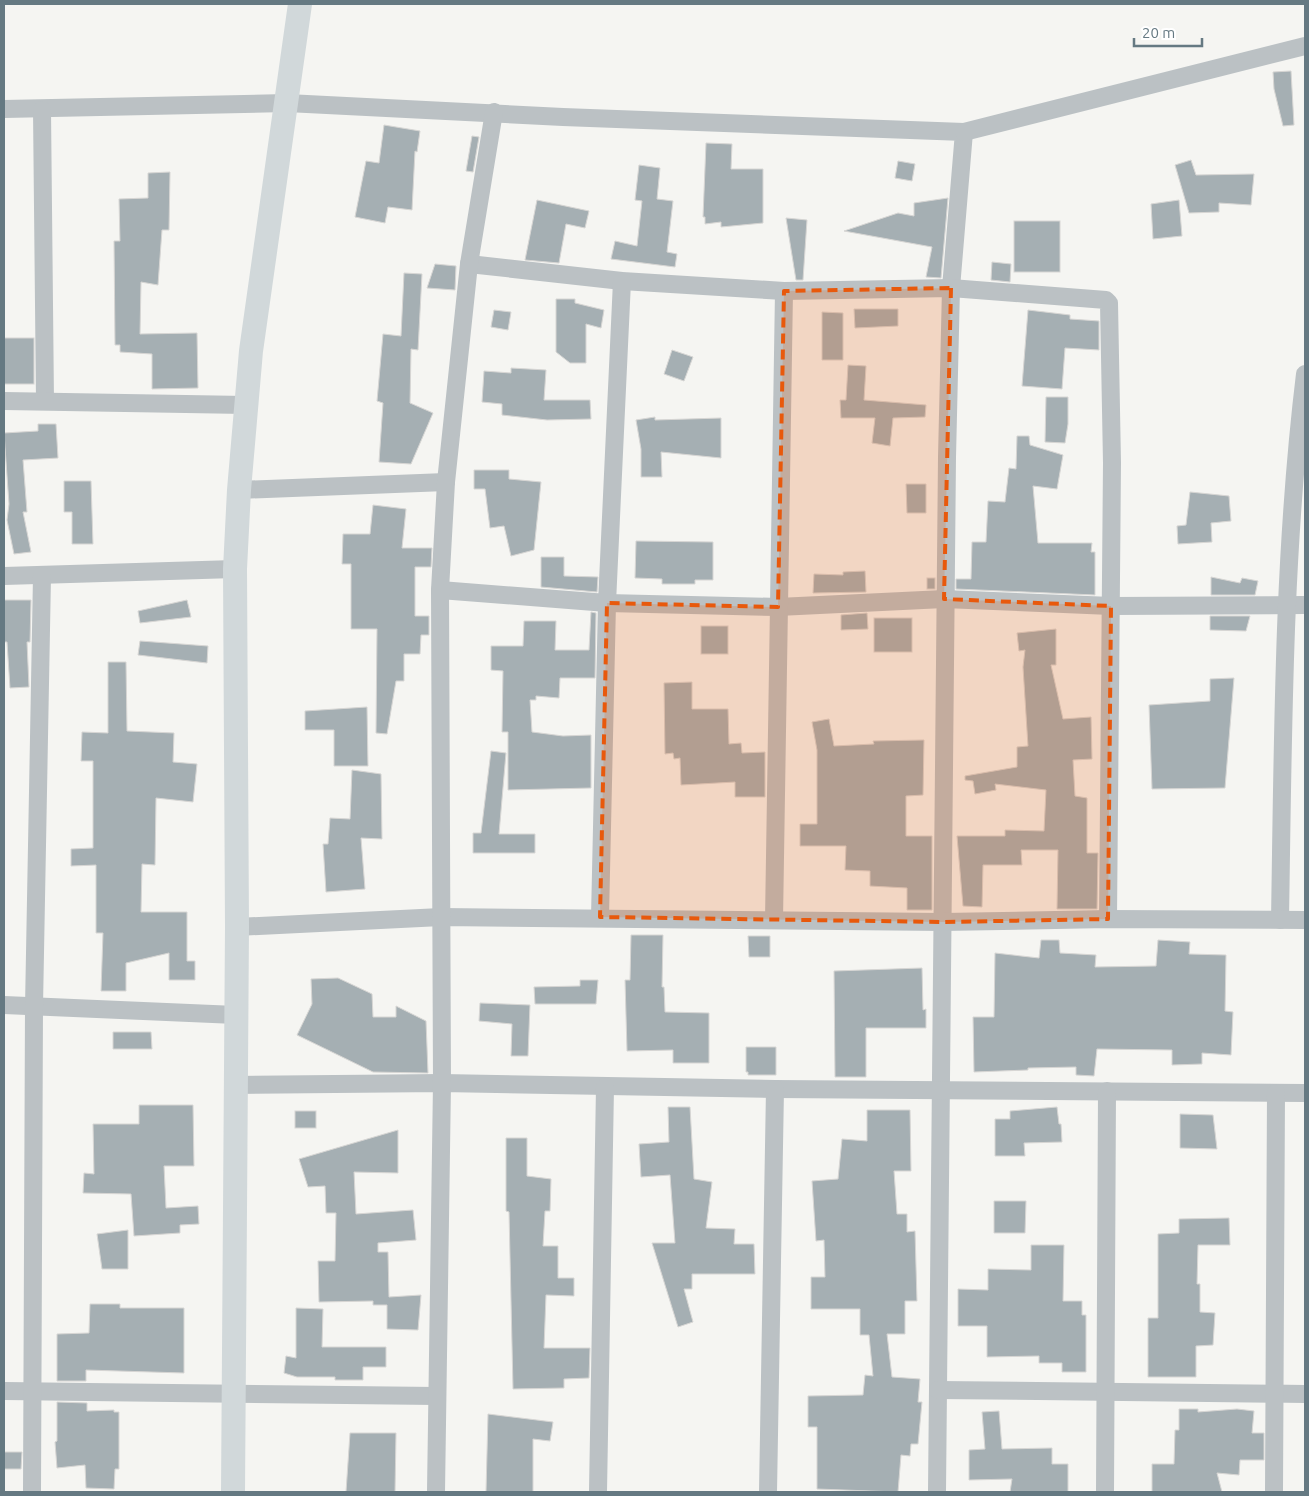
<svg xmlns="http://www.w3.org/2000/svg" width="1309" height="1496" viewBox="0 0 1309 1496" font-family="Ubuntu,sans-serif">
<style>
.building{fill:#a5afb3;stroke:#d7d6d4}
.lines{fill:none;stroke-linecap:round;stroke-linejoin:round}
.street{stroke:#bbc1c4;stroke-width:18}
.secondary{stroke:#d1d8da;stroke-width:24}
.marked{fill:#e8590c;fill-opacity:0.2;stroke:#e8590c;stroke-width:4;stroke-dasharray:10 6;stroke-linejoin:round}
</style>
<rect width="100%" height="100%" fill="#f5f5f2"/>
<!-- building -->
<g class="building">
<path d="M1291,71L1294,125L1283,126L1274,89L1273,72Z"/>
<path d="M384,125L420,131L417,152L415,151L412,210L388,207L385,223L355,217L366,161L379,163Z"/>
<path d="M472,136L479,137L473,172L466,171Z"/>
<path d="M706,143L732,144L731,169H763V223L721,227V222L705,224V217H703Z"/>
<path d="M1191,160L1196,175L1254,174L1251,205L1219,203V212L1189,213L1175,165Z"/>
<path d="M898,161L915,164L912,181L895,178Z"/>
<path d="M639,165L660,168L657,199L673,201L667,252L677,254L675,267L611,259L615,241L637,246L642,201L635,200Z"/>
<path d="M170,172L169,230H162L158,285L141,282L140,334L197,333L198,388L152,389V354L120,352V345H115L114,241H120L119,199L148,198V173Z"/>
<path d="M948,198L941,278L926,277L932,247L844,231L898,213L914,216V203Z"/>
<path d="M537,200L589,211L585,228L566,224L559,263L525,260Z"/>
<path d="M1179,200L1182,236L1153,239L1151,204Z"/>
<path d="M786,218L807,220L803,280H796Z"/>
<rect x="1014" y="221" width="46" height="51"/>
<path d="M992,262L1011,264L1010,282L991,280Z"/>
<path d="M435,264L456,266L455,290L427,288Z"/>
<path d="M404,273L422,274L418,350L411,349L410,403L433,413L411,464L379,462L383,403L377,401L383,334L401,336Z"/>
<path d="M556,299H575V303L604,310L601,328L586,324V363H570L556,352Z"/>
<path d="M854,309H898V326L855,328Z"/>
<path d="M494,310L511,312L508,330L491,327Z"/>
<path d="M1028,310L1070,315V319L1099,321V350L1065,348L1062,389L1022,386Z"/>
<path d="M822,312L843,313V360H822Z"/>
<rect x="4" y="338" width="30" height="46"/>
<path d="M672,350L693,357L684,381L664,374Z"/>
<path d="M848,365L866,366L864,400L926,405L925,417L893,418L890,446L872,443L875,418H841L840,400H846Z"/>
<path d="M511,368L546,370L544,400H590L591,419L547,420L502,415V404L482,402L484,371L511,373Z"/>
<path d="M1046,397H1068V424L1065,443L1045,442Z"/>
<path d="M655,417V420L721,418V458L661,452L662,477H641V449L636,420Z"/>
<path d="M38,424H56L58,458L23,460L27,512H23L31,552L14,554L7,520L9,504L4,433L38,431Z"/>
<path d="M1017,436H1029L1030,445L1063,455L1057,489L1033,486L1038,543H1092L1091,552H1095V595L956,589V579H971L972,542H986L988,501L1005,502L1009,468L1016,469Z"/>
<path d="M474,470H509V479L541,482L534,550L511,556L504,526L490,528L485,489H474Z"/>
<path d="M64,481H91L93,544H72V512H64Z"/>
<path d="M906,484H926V513H907Z"/>
<path d="M1190,492L1229,496L1231,521L1211,523L1212,542L1178,544L1177,526L1186,525Z"/>
<path d="M373,505L406,509L402,548H432L431,567H415V616H429V635H421L420,654H404V681H396L387,734L376,733L377,629H351V564H342L343,534H370Z"/>
<path d="M636,541L713,542V580H695V584H662V579L635,578Z"/>
<path d="M541,557H564V576L598,577L597,592L541,587Z"/>
<path d="M865,571L866,592L813,593L814,574L843,575V572Z"/>
<path d="M1211,577L1240,583L1242,578L1258,581L1255,595H1211Z"/>
<rect x="927" y="578" width="8" height="11"/>
<path d="M4,600H31L30,642H27L29,687L10,688L7,642H4Z"/>
<path d="M187,600L191,617L140,623L138,611Z"/>
<path d="M591,612L596,613L595,678H560L559,698L536,696V700H530L532,732L563,736L591,735V788L508,790V732H502L503,671L491,670V646H523L524,621H556L555,650H589Z"/>
<path d="M867,613L868,629L841,630V615Z"/>
<path d="M1210,616H1250L1246,631L1210,630Z"/>
<rect x="874" y="618" width="38" height="34"/>
<rect x="701" y="626" width="27" height="28"/>
<path d="M1056,629V665H1051L1063,719L1091,717L1092,759L1073,760L1075,796L1087,798V853H1098L1097,909H1057L1058,850H1021L1022,865H983L982,907L963,906L957,836H1005V830L1044,831L1046,790L995,784L996,790L975,794L973,781L965,780V776L1017,767V747L1028,746L1023,667L1025,650L1019,651L1017,633Z"/>
<path d="M140,641L208,646L207,663L138,655Z"/>
<path d="M108,662H126L127,731L174,733L173,762L197,764L193,802L156,798L155,865L142,864L141,912H187V961H195V980H169V953L126,963V991H101L103,933H96V865L71,866V849L93,848V761H81L82,732L108,733Z"/>
<path d="M1234,678L1225,788L1152,789L1149,705L1210,701V679Z"/>
<path d="M692,682V709H728L729,744L741,743L742,753L765,752V797H735V782L681,785L680,758L674,759L673,753L665,754L664,683Z"/>
<path d="M367,707L368,766H334V730H305V711Z"/>
<path d="M829,719L834,746L874,744L873,741L924,740L923,795L906,796V836H932V910H907V888L870,886V871L845,870L846,846H800V824H817V750L812,722Z"/>
<path d="M491,751L506,753L499,834H535V853H473V833H481Z"/>
<path d="M352,770L381,774L382,839L361,838L365,889L326,892L323,844H328L330,818L350,819Z"/>
<path d="M631,935H663L662,987H664L665,1012L709,1013V1063H673V1050L627,1051L625,980H630Z"/>
<path d="M748,936H770V957H749Z"/>
<path d="M1041,940H1059L1060,953L1096,955L1095,967L1156,966L1158,940L1190,942L1189,954L1226,955L1225,1011L1233,1012L1231,1055L1202,1053V1064L1172,1065V1050L1097,1049L1094,1076L1076,1075V1067L1028,1068V1070L974,1072L973,1017H994L995,953L1039,958Z"/>
<path d="M922,968L923,1010L926,1009V1028H866V1077H835L834,971Z"/>
<path d="M338,978L372,994L373,1017H396V1006L426,1021L428,1073L373,1072L297,1035L312,1004L311,979Z"/>
<path d="M580,980H598L596,1004H535L534,987L580,986Z"/>
<path d="M480,1003L530,1005L528,1056H511L512,1024L479,1021Z"/>
<path d="M113,1032H151L152,1049H113Z"/>
<path d="M746,1047H776V1075H748V1072H746Z"/>
<path d="M139,1105H193L194,1166H164L166,1208L198,1206L199,1224L180,1225V1233L134,1236L131,1194L83,1193L84,1173L94,1174L93,1124H139Z"/>
<path d="M668,1107H690L694,1179L712,1182L706,1228L735,1229L734,1244H754L755,1274H692V1289H684L693,1322L678,1327L652,1243H675L670,1175L641,1177L639,1144L669,1142Z"/>
<path d="M1057,1107L1059,1124H1061L1062,1142L1024,1143L1025,1156H995V1119H1010V1111Z"/>
<path d="M867,1110H910L911,1171H894L897,1214H907V1232L915,1231L917,1301H905V1334H887L892,1377L920,1379L918,1402H922L918,1444H911L910,1456L901,1455L898,1492L817,1489V1427H808V1396L863,1395L865,1375L873,1376L869,1335H860V1309H811V1277H825L824,1240L816,1241L812,1181L838,1179L842,1139L867,1141Z"/>
<rect x="295" y="1111" width="21" height="17"/>
<path d="M1180,1114L1213,1115L1217,1149L1180,1148Z"/>
<path d="M398,1130V1173L354,1172L356,1214L413,1210L416,1240L378,1243V1252H388L389,1297L421,1295L418,1330L387,1329V1305H373V1301L319,1302L318,1261H335L336,1213H326L325,1186L308,1187L299,1159Z"/>
<path d="M506,1138H527V1176L551,1179L550,1211H545L543,1246H558V1278H574V1296L546,1295L544,1348H590L589,1378L564,1379V1388L513,1389L509,1212L506,1211Z"/>
<path d="M994,1201H1026L1025,1233H994Z"/>
<path d="M1229,1218L1230,1245H1198L1197,1284H1200V1312L1215,1313L1213,1345L1196,1346V1377H1148V1318H1158V1234L1179,1233V1219Z"/>
<path d="M128,1230V1269H102L97,1234Z"/>
<path d="M1031,1245H1064L1063,1301H1082V1315H1086V1372H1062V1363H1039V1356L987,1357V1326H958V1289L988,1290V1269L1031,1270Z"/>
<path d="M90,1304H120V1308H184V1373L86,1370V1381H57V1334L89,1333Z"/>
<path d="M296,1308L323,1309L322,1347H386V1367H363V1380H335V1377H297L284,1373L286,1356L296,1358Z"/>
<path d="M57,1402L87,1403V1411L114,1410V1412H119V1469H115L114,1489L86,1488L85,1465L57,1468L55,1442L57,1441Z"/>
<path d="M1179,1409H1198V1412L1237,1409L1254,1411L1252,1433H1264V1460H1240L1239,1475L1217,1473L1222,1492H1152V1464H1174L1175,1430H1179Z"/>
<path d="M999,1411L1002,1449L1052,1448V1464H1068V1492H1010L1012,1479L969,1480V1450L985,1449L982,1412Z"/>
<path d="M488,1414L553,1422L550,1441L533,1439V1492H486Z"/>
<path d="M350,1433H396L395,1492H346Z"/>
<path d="M4,1452H22L21,1469H4Z"/>
</g>
<g class="lines">
<!-- street -->
<g class="street">
<path d="M4,109L287,103L563,117L964,132L951,288L947,457L937,1492"/>
<path d="M42,110L45,401"/>
<path d="M964,132L1305,46"/>
<path d="M469,264L622,281L784,291L951,288L1106,300L1109,303L1112,463L1108,919"/>
<path d="M4,401L246,405"/>
<path d="M239,490L446,482"/>
<path d="M4,576L235,569"/>
<path d="M440,590L607,603L778,607L944,599L1111,606L1305,605"/>
<path d="M600,917L607,603L622,281"/>
<path d="M774,920L784,291"/>
<path d="M1280,920C1283,737 1283,555 1305,374"/>
<path d="M237,927L441,917L943,922L1108,919L1305,920"/>
<path d="M4,1005L236,1015"/>
<path d="M234,1085L442,1083L775,1089L1305,1093"/>
<path d="M938,1390L1305,1394"/>
<path d="M4,1391L437,1396"/>
<path d="M32,1492L34,1007L42,576"/>
<path d="M436,1492L442,1083L440,590L446,482L469,264L494,112"/>
<path d="M598,1492L605,1087"/>
<path d="M768,1492L775,1089"/>
<path d="M1105,1492L1107,1091"/>
<path d="M1274,1492L1276,1093"/>
</g>
<!-- secondary -->
<path class="secondary" d="M233,1492L237,927L235,569L239,490L251,351L300,4"/>
</g>
<!-- marked area -->
<path class="marked" d="M951,288L944,599L1111,606L1108,919L943,922L600,917L607,603L778,607L784,291Z"/>
<!-- border -->
<rect width="1309" height="1496" fill="none" stroke="#657982" stroke-width="10"/>
<!-- scale -->
<path d="M1134 38v8h68v-8" fill="none" stroke="#657982" stroke-width="2.5"/>
<text x="1142" y="38" font-size="15" fill="#657982" stroke="#ffffff" stroke-width="4" paint-order="stroke">20 m</text>
</svg>
